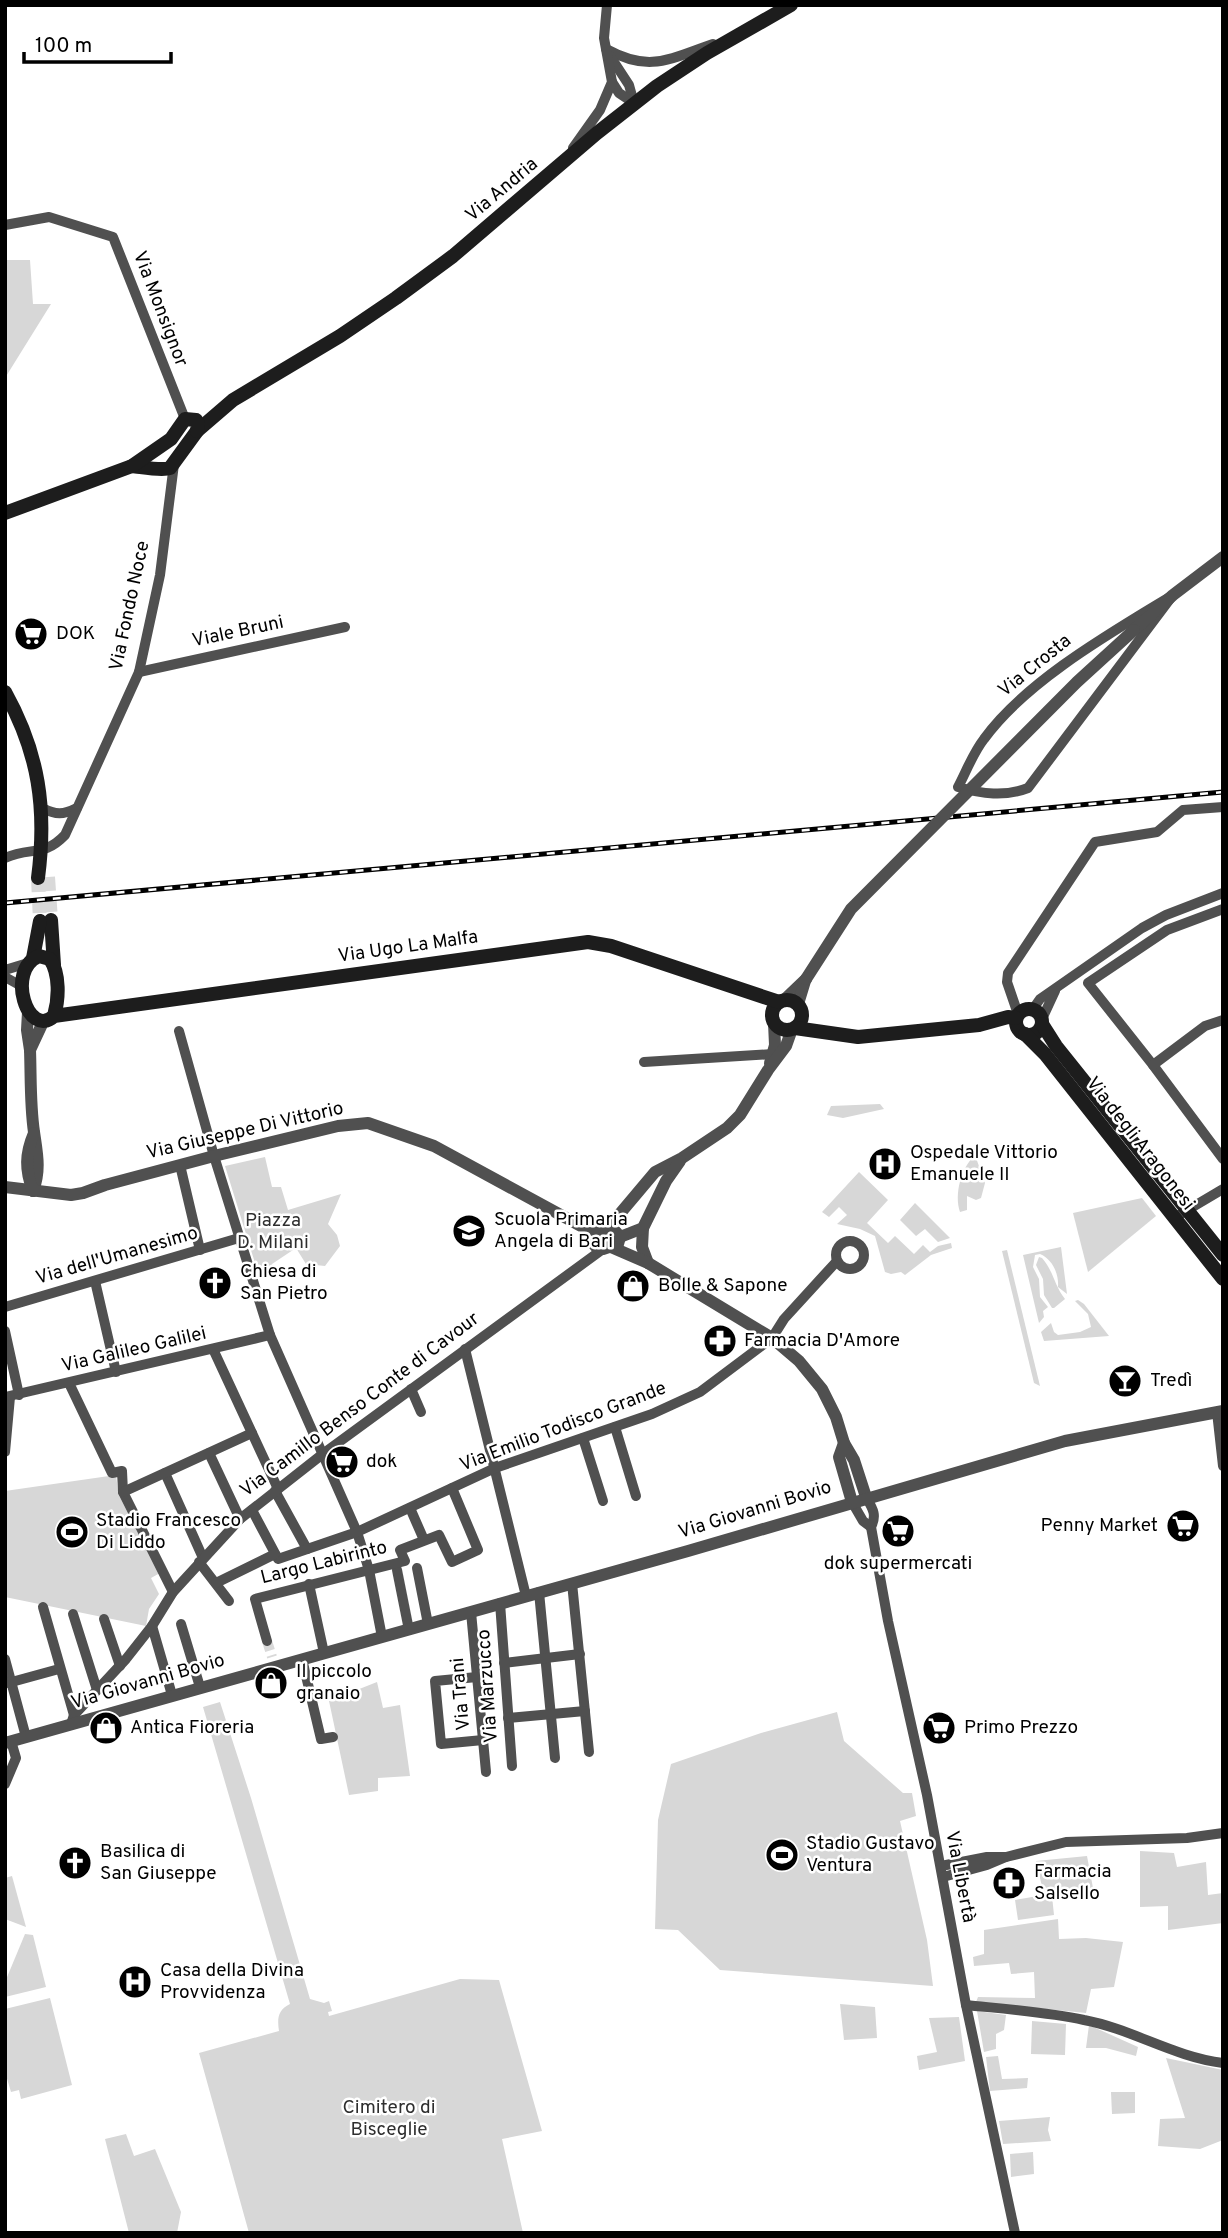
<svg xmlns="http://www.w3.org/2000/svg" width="1228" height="2238" viewBox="0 0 1228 2238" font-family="Overpass,sans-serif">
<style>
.green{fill:#d7d7d7}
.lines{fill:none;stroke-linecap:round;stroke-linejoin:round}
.minor-tunnel{stroke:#d9d9d9;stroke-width:10;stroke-dasharray:10 5;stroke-linecap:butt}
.secondary-tunnel{stroke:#d9d9d9;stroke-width:14;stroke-dasharray:14 7;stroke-linecap:butt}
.minor{stroke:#505050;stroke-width:10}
.tertiary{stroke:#505050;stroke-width:12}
.secondary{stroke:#1d1d1d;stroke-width:14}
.rail-casing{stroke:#000;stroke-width:5}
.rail{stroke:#fff;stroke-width:2.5;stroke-dasharray:8;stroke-linecap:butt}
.tertiary-bridge{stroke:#505050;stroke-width:12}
.labels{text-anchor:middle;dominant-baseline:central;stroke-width:5;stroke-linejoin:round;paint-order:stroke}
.street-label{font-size:19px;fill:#000;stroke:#fff}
.poi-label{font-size:19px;fill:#000;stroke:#fff;text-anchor:start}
.park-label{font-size:19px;fill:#2e2e2e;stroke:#fff}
</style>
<rect width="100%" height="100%" fill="#fff"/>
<!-- green -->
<g class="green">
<path d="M5,260H30L33,304H51L5,378Z"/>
<path d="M880,1104L884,1109L843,1118L827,1115L831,1106Z"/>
<path d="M975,1155L985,1183L981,1198L976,1200L967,1196V1210L960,1212C954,1194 961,1168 975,1155Z"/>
<path d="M265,1157L272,1187H281L288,1210L341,1194L328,1224L337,1235L340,1246L325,1266L306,1264L296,1248L272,1264L274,1270L259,1276L225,1166Z"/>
<path d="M859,1172L888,1200L867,1223L888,1243L895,1236L914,1254L923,1245L930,1252L938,1246L951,1243L952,1248L931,1255L905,1275L901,1272L891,1274L885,1272L875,1236L860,1229L837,1224L847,1215L839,1207L829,1217L822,1212Z"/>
<path d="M1142,1198L1156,1216L1088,1272L1073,1213Z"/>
<path d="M915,1203L950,1238L938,1242L925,1229L916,1236L900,1220Z"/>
<path d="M1061,1247L1067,1294L1058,1287C1059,1273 1052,1259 1040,1254L1035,1255L1033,1267L1039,1279L1040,1297L1048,1307L1043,1311L1044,1317L1039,1323L1023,1255Z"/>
<path d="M1007,1250L1040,1386L1034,1383L1002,1251Z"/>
<path d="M1039,1257L1042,1258C1054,1272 1054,1285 1065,1299L1054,1308H1052L1044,1295L1043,1279L1036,1265Z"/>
<path d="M1078,1300L1084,1304L1109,1336L1044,1341L1041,1332L1051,1323L1054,1332L1058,1335L1080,1332L1091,1327L1088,1314L1075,1301Z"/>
<path d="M116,1475L118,1491L160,1573L151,1578L159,1594L149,1609L146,1626L5,1597V1491Z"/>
<path d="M377,1682L383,1708L400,1705L410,1776L378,1778V1791L349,1795L329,1701Z"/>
<path d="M220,1702L251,1798L310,1999L324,2003L329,2001L332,2011L328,2012L329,2016L460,1979L499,1980L542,2131L502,2139L523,2233H249L199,2053L279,2031C277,2018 278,2010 290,2004L203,1707Z"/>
<path d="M837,1712L844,1741L903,1793H912L916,1816L900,1821L927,1940L933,1986L720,1970L678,1930L655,1929L658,1820L671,1764L761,1733Z"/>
<path d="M1140,1851L1174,1853L1177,1867L1206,1862L1208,1895L1223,1893V1923L1168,1930V1906L1140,1907Z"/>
<path d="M1087,1856L1093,1888L1052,1896L1054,1915L1018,1920L1015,1900L1044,1895L1036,1861Z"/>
<path d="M12,1876L26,1927L5,1919V1878Z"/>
<path d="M1058,1919L1059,1939L1086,1938L1123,1942L1114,1987L1091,1989L1086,2013L976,2002L978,1997L1035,1998L1034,1972L1011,1974L1009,1963L974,1966L973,1957L984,1954V1930Z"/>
<path d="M25,1934L33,1935L46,1987L5,1997V1982Z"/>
<path d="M50,1998L72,2085L21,2099L19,2090L11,2092L5,2072V2009Z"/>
<path d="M840,2004L875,2007L877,2038L844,2040Z"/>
<path d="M977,2011L1006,2015L1004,2030L996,2034V2049L984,2052Z"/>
<path d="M959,2017L965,2061L919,2070L917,2056L937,2052L929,2018Z"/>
<path d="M1032,2021L1066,2024L1065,2055L1031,2054Z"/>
<path d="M1089,2025L1138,2047L1136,2056L1106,2048H1086Z"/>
<path d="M998,2056L1002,2079L1028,2078L1027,2088L990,2091L986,2057Z"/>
<path d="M1166,2058L1223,2070V2140L1200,2149L1158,2146L1160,2119L1185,2118Z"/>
<path d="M1111,2092H1135V2113L1112,2114Z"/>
<path d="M1050,2117L1048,2130L1051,2141L1003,2144L999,2121Z"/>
<path d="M126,2134L134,2156L155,2149L181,2212L177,2233H129L105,2139Z"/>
<path d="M1033,2152L1034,2174L1011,2177L1010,2154Z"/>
</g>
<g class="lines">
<!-- minor-tunnel -->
<path class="minor-tunnel" d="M267,1641L272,1657"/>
<!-- secondary-tunnel -->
<g class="secondary-tunnel">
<path d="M48,877L51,920"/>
<path d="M38,878L40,921"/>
</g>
<!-- minor -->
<g class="minor">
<path d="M606,49C650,73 669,59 713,44"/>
<path d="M610,56L629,85L634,103"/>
<path d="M612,82L619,93L634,103"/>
<path d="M573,148L600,110L612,82L604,38L607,5"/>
<path d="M5,225L49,217L113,237L185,419"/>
<path d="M1173,595L1028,788C1005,797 982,794 958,787C966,772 973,753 984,739C1026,681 1112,632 1173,595Z"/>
<path d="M139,672L345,627"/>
<path d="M42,808C56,815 63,815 77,808"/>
<path d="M5,858C31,846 43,858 65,835L139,672L160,575L174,464"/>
<path d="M1223,909L1167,930L1088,983L1153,1065L1223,1159"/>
<path d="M5,970L28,963"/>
<path d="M5,977L23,987"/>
<path d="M1033,1009L1040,999L1142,928L1166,915L1223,893"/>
<path d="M1018,1014L1007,982L1008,973L1095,842L1157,832L1183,810L1223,807"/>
<path d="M1042,1019L1055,991"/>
<path d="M179,1031L214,1156L270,1335L357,1532L369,1570L382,1637"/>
<path d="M644,1062L773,1054"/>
<path d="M1153,1065L1205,1026L1223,1020"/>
<path d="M180,1165L200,1250"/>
<path d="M1174,1218L1223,1189"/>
<circle cx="850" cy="1255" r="14"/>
<path d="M95,1281L116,1372"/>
<path d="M5,1307L239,1238"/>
<path d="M5,1331L19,1395"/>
<path d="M213,1349L278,1489"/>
<path d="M465,1349L526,1596"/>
<path d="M69,1383L112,1473L122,1471L123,1492L173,1592"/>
<path d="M411,1389L421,1412"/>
<path d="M5,1397L270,1335"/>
<path d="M1217,1412L1223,1466"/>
<path d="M615,1427L636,1496"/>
<path d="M583,1438L603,1501"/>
<path d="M5,1452L10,1397"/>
<path d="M209,1453L240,1519"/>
<path d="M165,1473L203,1558"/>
<path d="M275,1491L307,1549"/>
<path d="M123,1492L252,1433"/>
<path d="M866,1497C873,1509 877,1515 871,1527L888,1621L927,1795L966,2005L1015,2233"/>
<path d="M852,1502L863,1521L871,1527"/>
<path d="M410,1508L424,1540"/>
<path d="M252,1510L278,1559L357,1532L495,1468L652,1414L700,1392L772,1338L784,1319L837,1261"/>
<path d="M199,1562L229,1601"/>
<path d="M417,1568L428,1624"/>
<path d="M397,1570L409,1630"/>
<path d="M216,1583L275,1554"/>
<path d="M572,1583L589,1752"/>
<path d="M309,1584L324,1653"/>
<path d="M539,1592L555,1758"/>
<path d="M500,1603L512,1766"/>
<path d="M43,1607L74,1715"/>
<path d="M471,1612L486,1772"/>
<path d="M73,1614L97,1690"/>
<path d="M104,1619L120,1666"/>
<path d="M181,1624L200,1687"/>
<path d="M152,1626L172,1695"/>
<path d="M267,1641L255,1599L405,1561L400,1550L439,1535L452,1562L478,1550L452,1488"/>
<path d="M5,1659L26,1737"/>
<path d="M302,1659L321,1739L333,1737"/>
<path d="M504,1663L580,1654"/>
<path d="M477,1677L435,1681L441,1744L483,1740"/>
<path d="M8,1683L59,1669"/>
<path d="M508,1718L585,1711"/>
<path d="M71,1724L74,1715L126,1659L152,1626L173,1592L240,1519L324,1453L603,1249"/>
<path d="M5,1784L16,1758L11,1741"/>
<path d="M1006,1857L1066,1842L1187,1838L1223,1833"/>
<path d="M941,1866L987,1857H1006L987,1865L943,1877"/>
<path d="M966,2005C1005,2009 1046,2012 1084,2020C1132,2029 1174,2057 1223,2063"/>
</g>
<!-- tertiary -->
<g class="tertiary">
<path d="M1134,630L1173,595L1223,557"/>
<path d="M783,1001L806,979"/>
<path d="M798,1004L805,981"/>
<path d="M28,1012L27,1030L30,1050L44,1020"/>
<path d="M30,1050C31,1077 30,1105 34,1132C37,1153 41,1170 33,1191"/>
<path d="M770,1063L775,1045L774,1023"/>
<path d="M5,1187L71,1195L83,1193L105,1185L214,1156L338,1126L368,1123L434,1146L581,1226L599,1231"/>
<path d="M33,1191C25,1170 25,1154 34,1133"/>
<path d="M643,1228L642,1247L648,1263"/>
<path d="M607,1229L655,1172L682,1158L727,1128L740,1115L768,1070L786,1046L792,1029"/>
<path d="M607,1229L616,1232L620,1237L618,1244L603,1249L596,1247L591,1241C592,1232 599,1230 607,1229Z"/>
<path d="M620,1237L643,1228L666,1181L680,1161"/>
<path d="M611,1247L648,1263L772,1338L799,1361L822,1389L836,1417L844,1443L854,1460L866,1497"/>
<path d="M844,1443L839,1457L852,1502"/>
<path d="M5,1743L688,1551L1065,1441L1223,1411"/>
</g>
<!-- secondary -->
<g class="secondary">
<path d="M132,466C142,467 162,471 170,468L197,431L233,400L340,336L396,298L453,256L597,133L657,86L707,53L791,5"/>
<path d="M5,513L132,466L171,439L185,419L196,420L198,424L197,431"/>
<path d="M5,692C39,753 47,809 38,878"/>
<path d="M51,920L54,965"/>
<path d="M33,958L40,921"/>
<circle cx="787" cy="1015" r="15"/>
<circle cx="1029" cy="1022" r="13"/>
<path d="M54,1016C59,999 60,974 50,959L39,956C5,970 28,1040 54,1016L588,942L611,946L779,1002"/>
<path d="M1042,1024L1056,1046L1223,1255"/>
<path d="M795,1028L858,1037L979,1025L1008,1017L1016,1018"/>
<path d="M1025,1034L1045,1054L1223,1279"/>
</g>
<defs>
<path id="rail" d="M5,903L1223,792"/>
</defs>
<!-- rail casing -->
<use href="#rail" class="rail-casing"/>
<!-- rail -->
<use href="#rail" class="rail"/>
<!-- tertiary-bridge -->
<path class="tertiary-bridge" d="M806,979L851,909L1077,682L1134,630"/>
</g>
<!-- icons -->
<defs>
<symbol id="supermarket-disc" viewBox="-11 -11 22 22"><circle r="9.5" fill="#000" stroke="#fff"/><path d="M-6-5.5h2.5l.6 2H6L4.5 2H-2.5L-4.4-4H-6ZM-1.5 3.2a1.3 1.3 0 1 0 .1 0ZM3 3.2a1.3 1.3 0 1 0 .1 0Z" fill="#fff"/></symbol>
<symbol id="hospital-disc" viewBox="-11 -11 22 22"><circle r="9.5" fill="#000" stroke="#fff"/><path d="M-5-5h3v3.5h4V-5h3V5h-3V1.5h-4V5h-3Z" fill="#fff"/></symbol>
<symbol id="school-disc" viewBox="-11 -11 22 22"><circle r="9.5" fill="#000" stroke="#fff"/><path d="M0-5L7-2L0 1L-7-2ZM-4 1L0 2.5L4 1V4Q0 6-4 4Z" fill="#fff"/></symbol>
<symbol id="church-disc" viewBox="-11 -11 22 22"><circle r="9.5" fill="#000" stroke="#fff"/><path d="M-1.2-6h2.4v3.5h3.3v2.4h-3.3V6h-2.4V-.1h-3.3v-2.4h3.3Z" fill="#fff"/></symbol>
<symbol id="shop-disc" viewBox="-11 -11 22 22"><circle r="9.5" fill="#000" stroke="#fff"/><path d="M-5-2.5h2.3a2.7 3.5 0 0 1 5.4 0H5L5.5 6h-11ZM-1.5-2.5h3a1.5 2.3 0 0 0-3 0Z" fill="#fff"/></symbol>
<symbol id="pharmacy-disc" viewBox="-11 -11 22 22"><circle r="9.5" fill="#000" stroke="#fff"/><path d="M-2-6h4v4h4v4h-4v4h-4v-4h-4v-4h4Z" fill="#fff"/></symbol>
<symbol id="bar-disc" viewBox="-11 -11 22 22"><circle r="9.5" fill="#000" stroke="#fff"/><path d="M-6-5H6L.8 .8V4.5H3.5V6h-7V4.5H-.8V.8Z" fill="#fff"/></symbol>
<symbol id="stadium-disc" viewBox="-11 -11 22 22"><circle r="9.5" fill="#000" stroke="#fff"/><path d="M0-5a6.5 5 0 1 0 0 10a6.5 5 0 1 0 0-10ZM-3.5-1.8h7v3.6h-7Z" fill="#fff"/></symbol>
</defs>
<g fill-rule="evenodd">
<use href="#supermarket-disc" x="12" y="615" width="38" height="38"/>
<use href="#hospital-disc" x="866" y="1145" width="38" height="38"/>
<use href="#school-disc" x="450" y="1212" width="38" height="38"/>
<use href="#church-disc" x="196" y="1264" width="38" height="38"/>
<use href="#shop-disc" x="614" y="1267" width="38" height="38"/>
<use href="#pharmacy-disc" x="701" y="1322" width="38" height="38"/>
<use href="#bar-disc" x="1106" y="1362" width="38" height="38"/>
<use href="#supermarket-disc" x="323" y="1443" width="38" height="38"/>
<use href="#supermarket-disc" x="1164" y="1507" width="38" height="38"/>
<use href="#supermarket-disc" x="879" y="1512" width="38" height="38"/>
<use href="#stadium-disc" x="53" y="1513" width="38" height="38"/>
<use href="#shop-disc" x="252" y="1664" width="38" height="38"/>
<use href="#shop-disc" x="87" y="1709" width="38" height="38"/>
<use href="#supermarket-disc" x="920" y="1709" width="38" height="38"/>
<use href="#stadium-disc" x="763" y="1836" width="38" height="38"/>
<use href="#church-disc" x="56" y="1844" width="38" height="38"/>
<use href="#pharmacy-disc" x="990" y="1864" width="38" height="38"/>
<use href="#hospital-disc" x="116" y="1963" width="38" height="38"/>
</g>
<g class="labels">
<!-- street labels -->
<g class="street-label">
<text transform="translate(502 190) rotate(-40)">Via Andria</text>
<text transform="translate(160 309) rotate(69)">Via Monsignor</text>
<text transform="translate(130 606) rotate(-78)">Via Fondo Noce</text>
<text transform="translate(238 632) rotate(-12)">Viale Bruni</text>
<text transform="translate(1035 666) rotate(-39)">Via Crosta</text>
<text transform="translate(408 947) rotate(-8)">Via Ugo La Malfa</text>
<text transform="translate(245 1131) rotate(-13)">Via Giuseppe Di Vittorio</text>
<text transform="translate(1140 1144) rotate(52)">Via degli Aragonesi</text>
<text transform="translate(117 1256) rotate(-16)">Via dell'Umanesimo</text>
<text transform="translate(134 1350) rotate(-13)">Via Galileo Galilei</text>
<text transform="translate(360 1405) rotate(-37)">Via Camillo Benso Conte di Cavour</text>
<text transform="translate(563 1427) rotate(-21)">Via Emilio Todisco Grande</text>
<text transform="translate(755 1510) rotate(-17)">Via Giovanni Bovio</text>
<text transform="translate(324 1563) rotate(-14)">Largo Labirinto</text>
<text transform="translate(148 1682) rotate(-16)">Via Giovanni Bovio</text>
<text transform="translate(488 1686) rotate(-94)">Via Marzucco</text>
<text transform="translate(461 1694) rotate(-95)">Via Trani</text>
<text transform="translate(960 1877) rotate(79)">Via Libertà</text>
</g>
<!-- poi labels -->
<g class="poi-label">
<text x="56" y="634">DOK</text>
<text x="910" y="1153">Ospedale Vittorio<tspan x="910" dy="22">Emanuele II</tspan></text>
<text x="494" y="1220">Scuola Primaria<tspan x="494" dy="22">Angela di Bari</tspan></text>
<text x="240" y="1272">Chiesa di<tspan x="240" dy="22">San Pietro</tspan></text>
<text x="658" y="1286">Bolle &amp; Sapone</text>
<text x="744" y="1341">Farmacia D'Amore</text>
<text x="1150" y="1381">Tredì</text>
<text x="366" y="1462">dok</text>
<text x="96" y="1521">Stadio Francesco<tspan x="96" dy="22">Di Liddo</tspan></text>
<text x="1158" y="1526" text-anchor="end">Penny Market</text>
<text x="898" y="1564" text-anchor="middle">dok supermercati</text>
<text x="296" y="1672">Il piccolo<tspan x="296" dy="22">granaio</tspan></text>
<text x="130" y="1728">Antica Fioreria</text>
<text x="964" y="1728">Primo Prezzo</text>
<text x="806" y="1844">Stadio Gustavo<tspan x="806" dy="22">Ventura</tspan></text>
<text x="100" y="1852">Basilica di<tspan x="100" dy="22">San Giuseppe</tspan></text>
<text x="1034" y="1872">Farmacia<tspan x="1034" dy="22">Salsello</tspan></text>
<text x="160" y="1971">Casa della Divina<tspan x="160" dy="22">Provvidenza</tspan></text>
</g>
<!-- park labels -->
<g class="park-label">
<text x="273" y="1221">Piazza<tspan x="273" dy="22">D. Milani</tspan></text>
<text x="389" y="2108">Cimitero di<tspan x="389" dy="22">Bisceglie</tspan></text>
</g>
</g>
<!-- border -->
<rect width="1228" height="2238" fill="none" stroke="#000000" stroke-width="14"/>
<!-- scale -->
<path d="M24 52v10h147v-10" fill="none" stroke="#000000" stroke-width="3.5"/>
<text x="35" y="52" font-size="21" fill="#000000" stroke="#ffffff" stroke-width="5" paint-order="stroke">100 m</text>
</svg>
